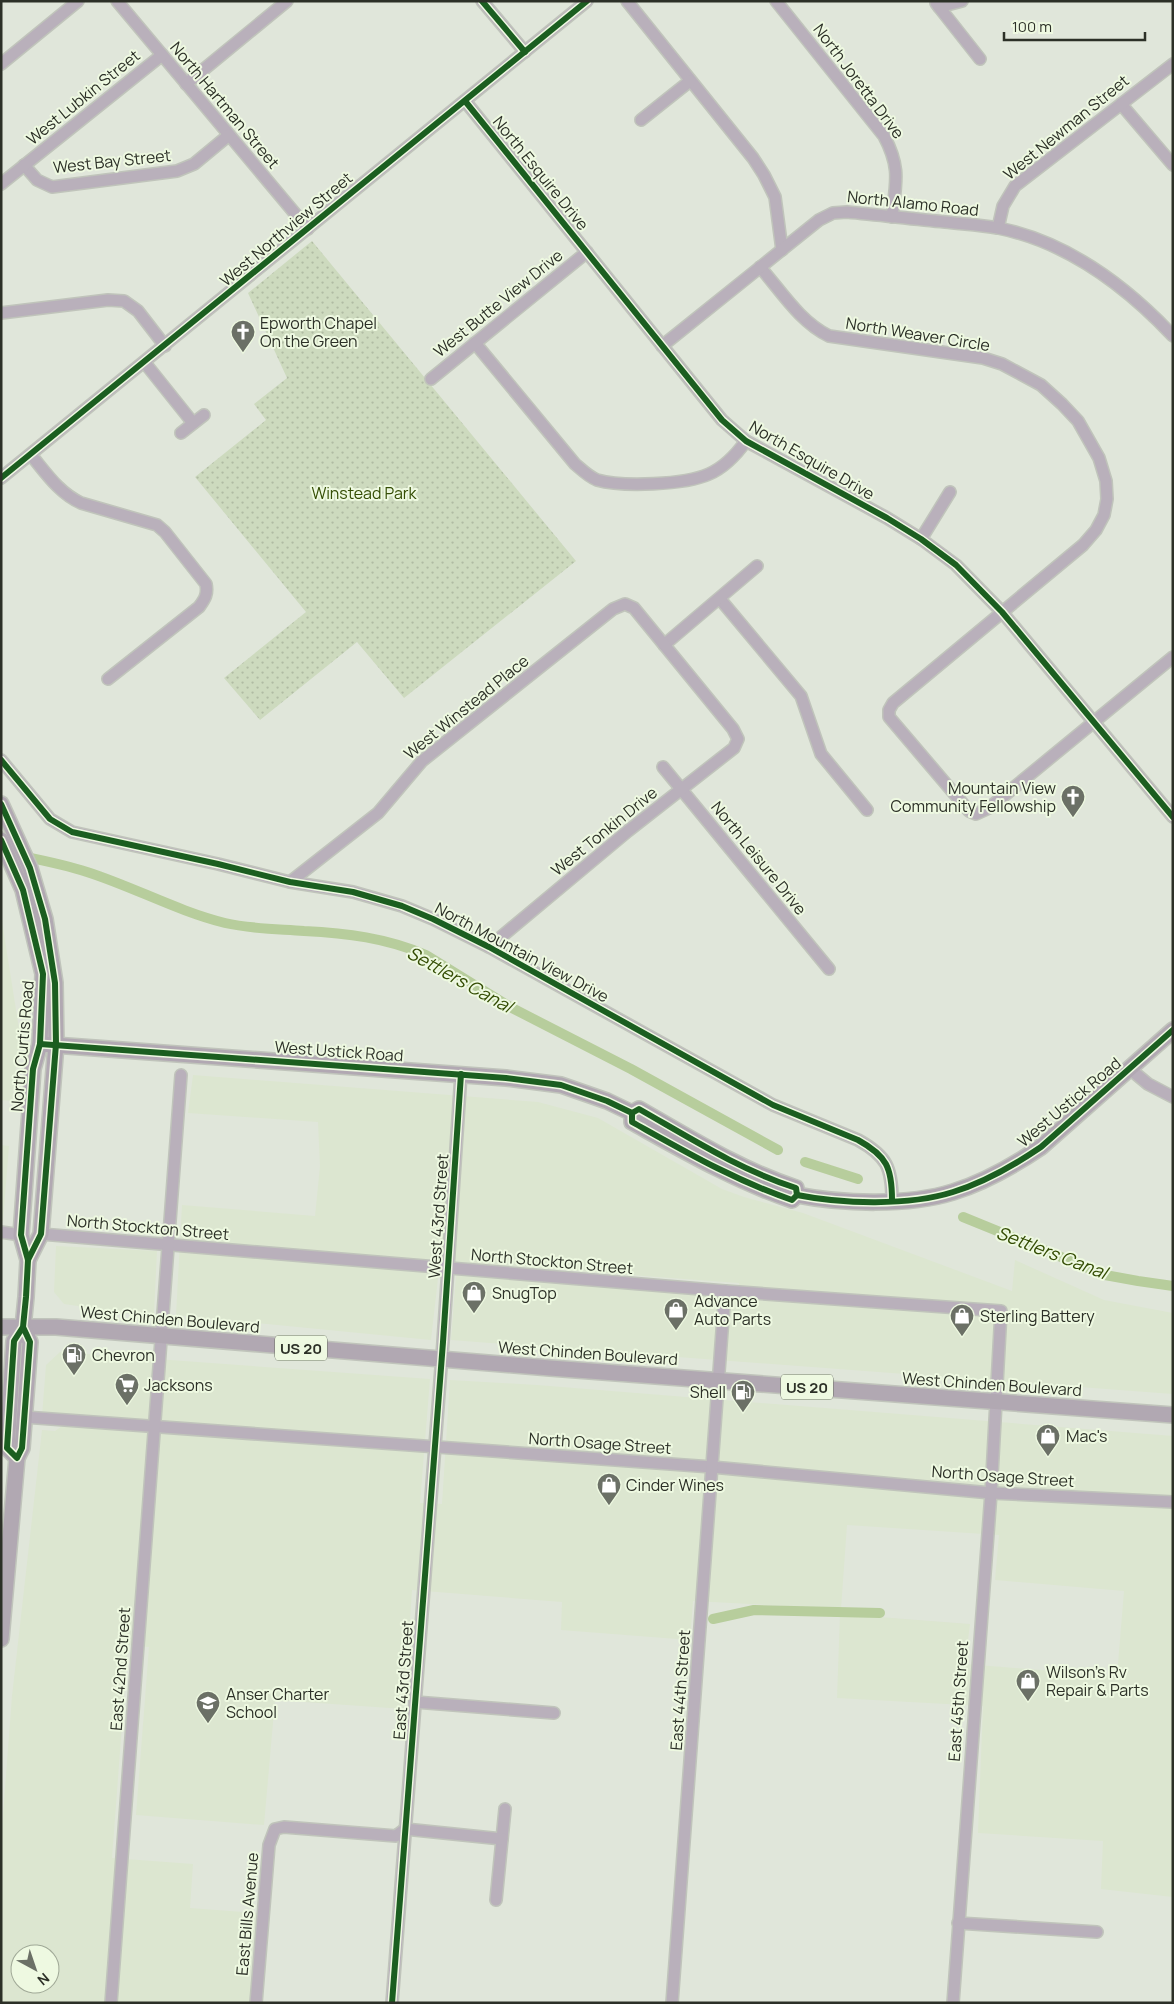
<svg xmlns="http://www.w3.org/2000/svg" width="1174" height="2004" viewBox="0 0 1174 2004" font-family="Manrope,sans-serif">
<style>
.built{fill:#dce6d0;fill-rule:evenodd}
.park{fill:url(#park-dots)}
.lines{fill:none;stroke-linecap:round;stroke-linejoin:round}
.canal{stroke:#b7cd9c;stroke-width:10}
.minor-casing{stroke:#c0c4bb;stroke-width:14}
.major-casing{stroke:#c0c4bb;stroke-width:18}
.minor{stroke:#b9b0bb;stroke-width:11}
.major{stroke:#b1a8b2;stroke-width:15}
.cycleway-casing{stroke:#eef9e1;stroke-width:9}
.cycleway{stroke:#1b5e20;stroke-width:6}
.labels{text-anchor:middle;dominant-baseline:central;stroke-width:4;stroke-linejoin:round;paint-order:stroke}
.shield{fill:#eef9e1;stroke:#666c5f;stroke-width:1}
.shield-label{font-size:15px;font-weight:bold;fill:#2c3027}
.street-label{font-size:16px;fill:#2c3027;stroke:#eef9e1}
.poi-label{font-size:16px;fill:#2c3027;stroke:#eef9e1;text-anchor:start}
.park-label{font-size:16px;fill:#344d04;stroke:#eef9e1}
.water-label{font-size:18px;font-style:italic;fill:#334c03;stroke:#eef9e1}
</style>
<defs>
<pattern id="park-dots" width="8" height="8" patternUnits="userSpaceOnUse" patternTransform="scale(1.25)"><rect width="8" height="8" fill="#cddabe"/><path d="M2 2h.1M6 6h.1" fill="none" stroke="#b0bba3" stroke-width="1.8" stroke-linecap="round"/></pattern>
</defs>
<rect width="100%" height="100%" fill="#e0e6da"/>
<!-- built -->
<g class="built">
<path d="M1,915L20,1035L12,1101L1,1100Z"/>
<path d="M193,1075L538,1102L598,1118L722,1189L744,1197L803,1213L1012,1291L1015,1260L1104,1300L1173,1313V1394L451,1340L456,1275L738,1294L739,1283L440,1261L431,1340L176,1315L182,1205L315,1216L320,1166L318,1122L188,1113Z"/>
<path d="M1,1145L9,1146L3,1221H1Z"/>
<path d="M56,1246L157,1251L154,1314L146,1316L64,1304L54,1292Z"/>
<path d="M60,1352L430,1379L420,1503L442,1504L450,1380L537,1385L1173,1436V1897L1101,1889L1103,1841L978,1833L983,1706L837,1698L840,1614L970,1624L965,1664L1117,1676L1124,1591L995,1580L999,1535L847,1525L841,1609L693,1601L690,1640L561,1630L562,1602L412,1590L404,1709L275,1700L264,1825L136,1815L149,1647L128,1645L112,1858L193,1864L190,1908L257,1913L250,2003H1V1841L12,1696L42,1430L55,1431L65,1424L42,1416L46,1365ZM20,1954H50V1984H20Z"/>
</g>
<!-- park -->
<path class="park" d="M312,241L576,561L404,698L357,642L260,720L224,678L306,612L195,477L266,420L254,404L287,378L248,293Z"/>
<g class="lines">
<!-- canal -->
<g class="canal">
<path d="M2,852C30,858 60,863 87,872C134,887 177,911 225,923C251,929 278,929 304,931C346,933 387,938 426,955L512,1008L631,1069L778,1150"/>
<path d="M805,1162L858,1179"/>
<path d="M963,1217L1105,1275L1138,1281L1173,1286"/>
<path d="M713,1619L754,1610L880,1613"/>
</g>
<defs>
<g id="minor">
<path d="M117,1L308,229"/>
<path d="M482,1L525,52"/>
<path d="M627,1L753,158L764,175L775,197L782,250"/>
<path d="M776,1L884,136C901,168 896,182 892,217"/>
<path d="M936,3L939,7L962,1"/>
<path d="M939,7L980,59"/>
<path d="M1,64L78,1"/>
<path d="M186,84L287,1"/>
<path d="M465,101L722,420L746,441L887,518L921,539L956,565L1002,612L1173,817"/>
<path d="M1121,104L1173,165"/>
<path d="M641,120L690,81"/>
<path d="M24,165L37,180L52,187L177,171L194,164L229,135"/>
<path d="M1,184L162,55"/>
<path d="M998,228L1003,206L1015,186L1173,64"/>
<path d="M760,267C781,291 800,322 829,336L983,358L1002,364L1041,385L1062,404L1078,421L1099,458L1106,481L1107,499L1104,515L1096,530L1083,545L893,703L889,710V717L969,811L976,814L989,808L1173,657"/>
<path d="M1,313L108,300L124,301L138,311L165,346"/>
<path d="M475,343L575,464C582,470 589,477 597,480C622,487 685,485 709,474C725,467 736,455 746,441"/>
<path d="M662,346L819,220L833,213L847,212C880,215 912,219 945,222C963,224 981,225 998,228C1068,242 1125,285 1173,336"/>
<path d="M145,363L193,423"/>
<path d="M431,379L587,252"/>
<path d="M181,433L204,415"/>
<path d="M31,455C46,473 59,493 81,503L157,525L165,532L206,584C208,594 205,599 199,607L108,679"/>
<path d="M1,478L587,1"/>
<path d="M921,539L950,492"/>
<path d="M720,599L801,696L821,754L867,810"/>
<path d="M664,645L757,566"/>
<path d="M1,760L50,819L72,832L218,864L290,882L353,892L402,906L433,919L489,947L773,1105L858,1140C887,1156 892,1168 892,1200"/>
<path d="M663,767L829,969"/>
<path d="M290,882L378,813L422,761L613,609L625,604L634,608L733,729L738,739L734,748L628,831L489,947"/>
<path d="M1130,1069L1148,1084L1173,1097"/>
<path d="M1,1232L21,1235"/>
<path d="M41,1234L725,1291L1001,1311L991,1493L953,2003"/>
<path d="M24,1417L712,1467L991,1493L1173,1502"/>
<path d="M415,1702L554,1713"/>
<path d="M496,1900L505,1809"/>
<path d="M958,1923L1097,1932"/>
<path d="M111,2003L181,1075"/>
<path d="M256,2003L269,1845L275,1829L284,1827L396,1836L405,1829L502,1839"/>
<path d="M392,2003L443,1342L461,1074"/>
<path d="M672,2003L725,1291"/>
</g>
<g id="major">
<path d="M1,804L30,868L45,919L55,983L56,1044L41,1234L28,1260"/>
<path d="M1,840L23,890L43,974L40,1044L33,1069L21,1235L28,1260L26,1297L23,1327L14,1341L7,1448L17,1458"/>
<path d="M40,1044L506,1078L561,1085L607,1101L632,1113"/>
<path d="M632,1113V1122C686,1152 734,1180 792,1200L797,1195"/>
<path d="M632,1113L639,1109C690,1138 740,1170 796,1188L797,1195"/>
<path d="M797,1195C842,1204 909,1206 953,1192C985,1182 1013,1166 1041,1147L1173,1030"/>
<path d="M1,1327H56L550,1368L1173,1415"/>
<path d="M1,1639L17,1458L22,1448L30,1342L23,1327"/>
</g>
</defs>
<!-- minor casing -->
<use href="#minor" class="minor-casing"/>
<!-- major casing -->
<use href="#major" class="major-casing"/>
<!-- minor -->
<use href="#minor" class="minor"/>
<!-- major -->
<use href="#major" class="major"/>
<defs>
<g id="cycleway">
<path d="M482,1L525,52"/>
<path d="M465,101L722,420L746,441L887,518L921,539L956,565L1002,612L1173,817"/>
<path d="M1,478L587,1"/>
<path d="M1,760L50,819L72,832L218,864L290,882L353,892L402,906L433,919L489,947L773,1105L858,1140C887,1156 892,1168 892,1200"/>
<path d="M1,804L30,868L45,919L55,983L56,1044L41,1234L28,1260"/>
<path d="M1,840L23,890L43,974L40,1044L33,1069L21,1235L28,1260L26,1297L23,1327L14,1341L7,1448L17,1458L22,1448L30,1342L23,1327"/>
<path d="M40,1044L506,1078L561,1085L607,1101L632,1113"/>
<path d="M632,1113V1122C686,1152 734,1180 792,1200L797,1195"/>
<path d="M632,1113L639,1109C690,1138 740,1170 796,1188L797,1195"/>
<path d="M797,1195C842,1204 909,1206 953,1192C985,1182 1013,1166 1041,1147L1173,1030"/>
<path d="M392,2003L443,1342L461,1074"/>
</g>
</defs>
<!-- cycleway casing -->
<use href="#cycleway" class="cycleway-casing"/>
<!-- cycleway -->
<use href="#cycleway" class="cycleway"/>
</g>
<!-- icons -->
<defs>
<symbol id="church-pin" viewBox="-11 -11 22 30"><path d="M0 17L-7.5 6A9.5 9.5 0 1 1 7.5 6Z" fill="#6b7066" stroke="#eef9e1"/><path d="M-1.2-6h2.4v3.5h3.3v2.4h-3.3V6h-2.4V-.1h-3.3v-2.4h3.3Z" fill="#fff"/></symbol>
<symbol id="shop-pin" viewBox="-11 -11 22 30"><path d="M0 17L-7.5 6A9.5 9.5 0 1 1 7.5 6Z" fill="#6b7066" stroke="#eef9e1"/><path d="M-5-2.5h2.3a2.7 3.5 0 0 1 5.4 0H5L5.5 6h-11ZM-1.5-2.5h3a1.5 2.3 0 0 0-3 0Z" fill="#fff"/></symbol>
<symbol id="fuel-pin" viewBox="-11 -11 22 30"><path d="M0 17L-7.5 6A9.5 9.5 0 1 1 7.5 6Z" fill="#6b7066" stroke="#eef9e1"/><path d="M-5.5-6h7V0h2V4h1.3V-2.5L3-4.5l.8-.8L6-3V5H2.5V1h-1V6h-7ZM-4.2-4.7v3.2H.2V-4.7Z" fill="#fff"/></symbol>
<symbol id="supermarket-pin" viewBox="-11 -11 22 30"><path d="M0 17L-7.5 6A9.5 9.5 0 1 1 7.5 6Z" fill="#6b7066" stroke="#eef9e1"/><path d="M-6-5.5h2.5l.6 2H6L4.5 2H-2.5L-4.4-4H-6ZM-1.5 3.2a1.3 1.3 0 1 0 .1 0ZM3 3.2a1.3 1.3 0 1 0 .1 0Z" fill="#fff"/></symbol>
<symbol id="school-pin" viewBox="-11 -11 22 30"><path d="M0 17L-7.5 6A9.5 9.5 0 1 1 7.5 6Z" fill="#6b7066" stroke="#eef9e1"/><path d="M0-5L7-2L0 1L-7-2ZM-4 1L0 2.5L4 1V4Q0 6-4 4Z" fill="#fff"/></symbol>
</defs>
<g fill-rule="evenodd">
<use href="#church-pin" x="229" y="318" width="28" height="38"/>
<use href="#church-pin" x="1059" y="783" width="28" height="38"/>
<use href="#shop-pin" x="460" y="1279" width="28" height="38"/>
<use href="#shop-pin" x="662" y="1296" width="28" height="38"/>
<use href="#shop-pin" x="948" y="1302" width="28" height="38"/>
<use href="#fuel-pin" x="60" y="1341" width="28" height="38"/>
<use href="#supermarket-pin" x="113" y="1371" width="28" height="38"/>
<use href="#fuel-pin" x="729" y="1378" width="28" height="38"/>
<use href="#shop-pin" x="1034" y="1422" width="28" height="38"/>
<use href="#shop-pin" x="595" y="1471" width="28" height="38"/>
<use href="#shop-pin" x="1014" y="1667" width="28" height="38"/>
<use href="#school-pin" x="194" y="1689" width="28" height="38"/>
</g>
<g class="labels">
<!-- shield labels -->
<g class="shield">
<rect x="275" y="1335.5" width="52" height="25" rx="4"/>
<rect x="781" y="1374.5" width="52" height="25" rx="4"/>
</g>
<g class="shield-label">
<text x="301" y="1348">US 20</text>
<text x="807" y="1387">US 20</text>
</g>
<!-- street labels -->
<g class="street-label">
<text transform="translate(859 81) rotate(53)">North Joretta Drive</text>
<text transform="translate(83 97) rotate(-39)">West Lubkin Street</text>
<text transform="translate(225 105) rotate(50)">North Hartman Street</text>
<text transform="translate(1066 127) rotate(-39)">West Newman Street</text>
<text transform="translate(112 161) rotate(-6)">West Bay Street</text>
<text transform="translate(541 173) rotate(51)">North Esquire Drive</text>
<text transform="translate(913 203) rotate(6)">North Alamo Road</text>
<text transform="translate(286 229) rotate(-40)">West Northview Street</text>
<text transform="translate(498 303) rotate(-39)">West Butte View Drive</text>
<text transform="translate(918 334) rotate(9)">North Weaver Circle</text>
<text transform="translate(812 460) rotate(30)">North Esquire Drive</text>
<text transform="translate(466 707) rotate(-39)">West Winstead Place</text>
<text transform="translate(604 831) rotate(-39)">West Tonkin Drive</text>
<text transform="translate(759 858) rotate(51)">North Leisure Drive</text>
<text transform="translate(522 952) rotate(28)">North Mountain View Drive</text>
<text transform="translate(22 1046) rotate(-85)">North Curtis Road</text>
<text transform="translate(339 1051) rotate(4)">West Ustick Road</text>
<text transform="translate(1069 1102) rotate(-40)">West Ustick Road</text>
<text transform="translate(438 1216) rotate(-86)">West 43rd Street</text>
<text transform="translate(148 1227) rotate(5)">North Stockton Street</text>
<text transform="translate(552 1261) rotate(5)">North Stockton Street</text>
<text transform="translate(170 1319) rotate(5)">West Chinden Boulevard</text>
<text transform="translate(588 1353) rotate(4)">West Chinden Boulevard</text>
<text transform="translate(992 1384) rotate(4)">West Chinden Boulevard</text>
<text transform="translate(600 1443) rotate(4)">North Osage Street</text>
<text transform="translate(1003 1476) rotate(4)">North Osage Street</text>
<text transform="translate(120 1669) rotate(-86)">East 42nd Street</text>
<text transform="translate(403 1680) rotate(-86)">East 43rd Street</text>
<text transform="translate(680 1690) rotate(-86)">East 44th Street</text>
<text transform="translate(958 1701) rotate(-86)">East 45th Street</text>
<text transform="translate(247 1914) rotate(-85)">East Bills Avenue</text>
</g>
<!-- poi labels -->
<g class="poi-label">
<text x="260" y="323">Epworth Chapel<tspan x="260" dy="18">On the Green</tspan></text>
<text x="1056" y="788" text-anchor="end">Mountain View<tspan x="1056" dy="18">Community Fellowship</tspan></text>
<text x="492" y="1293">SnugTop</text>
<text x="694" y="1301">Advance<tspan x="694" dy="18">Auto Parts</tspan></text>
<text x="980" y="1316">Sterling Battery</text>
<text x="92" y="1355">Chevron</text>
<text x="144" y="1385">Jacksons</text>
<text x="726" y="1392" text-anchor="end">Shell</text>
<text x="1066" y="1436">Mac's</text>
<text x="626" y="1485">Cinder Wines</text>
<text x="1046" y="1672">Wilson’s Rv<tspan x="1046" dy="18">Repair &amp; Parts</tspan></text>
<text x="226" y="1694">Anser Charter<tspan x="226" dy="18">School</tspan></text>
</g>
<!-- park labels -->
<g class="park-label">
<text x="364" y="493">Winstead Park</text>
</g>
<!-- water labels -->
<g class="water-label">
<text transform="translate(460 979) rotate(29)">Settlers Canal</text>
<text transform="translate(1052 1252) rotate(21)">Settlers Canal</text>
</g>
</g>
<!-- border -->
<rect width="1174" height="2004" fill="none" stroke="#2c3027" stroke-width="5"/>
<!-- north arrow -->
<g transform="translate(35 1969) rotate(140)"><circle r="24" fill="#eef9e1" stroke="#a0a997"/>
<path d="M0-4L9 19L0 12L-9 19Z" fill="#6b7066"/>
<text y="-8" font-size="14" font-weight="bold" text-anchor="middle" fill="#2c3027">N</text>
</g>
<!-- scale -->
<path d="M1004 32v8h141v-8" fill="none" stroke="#2c3027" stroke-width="2.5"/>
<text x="1012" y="32" font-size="15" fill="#2c3027" stroke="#eef9e1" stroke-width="4" paint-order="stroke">100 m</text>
</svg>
